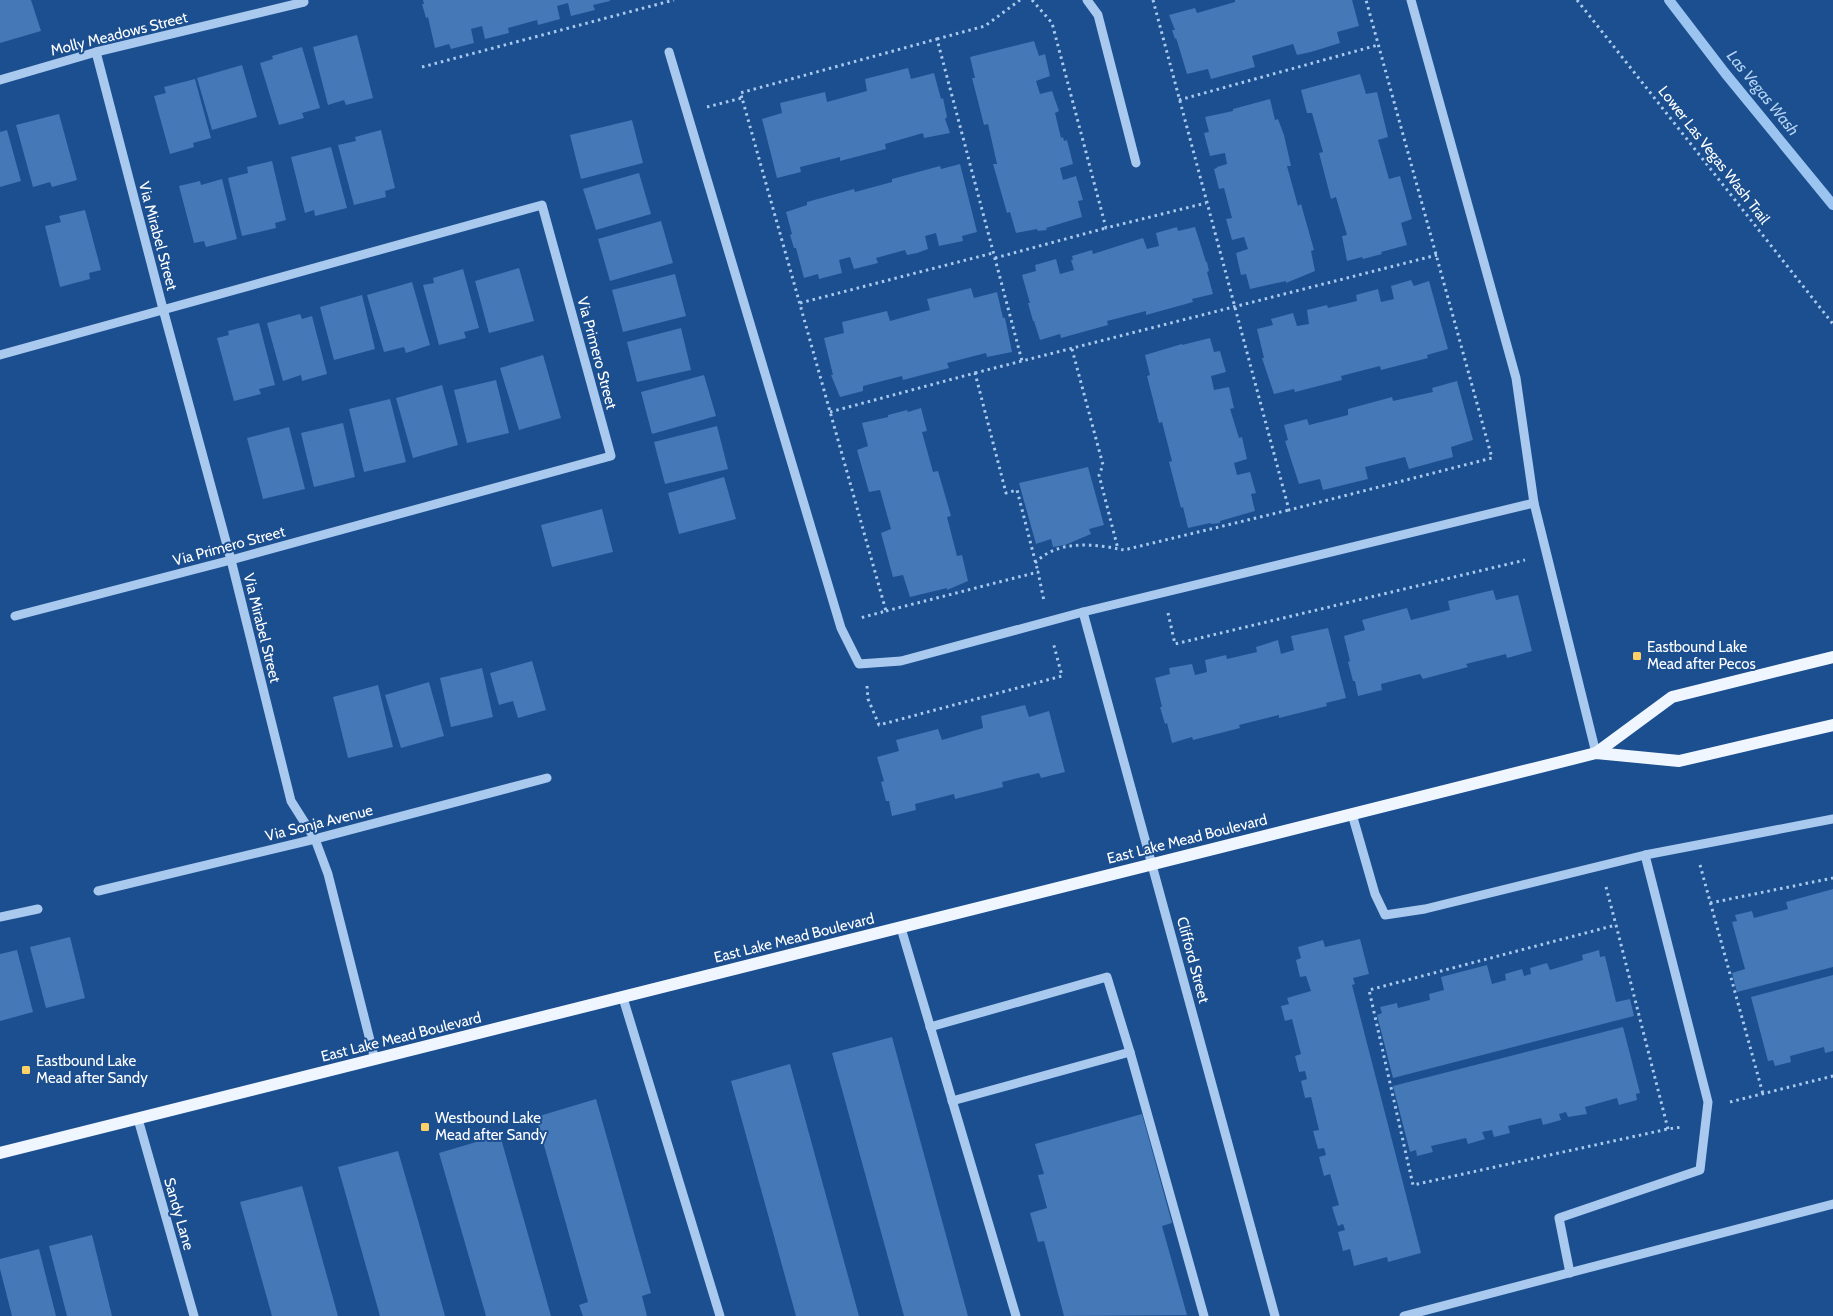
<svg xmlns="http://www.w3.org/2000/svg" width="1833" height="1316" viewBox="0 0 1833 1316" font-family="Cabin,sans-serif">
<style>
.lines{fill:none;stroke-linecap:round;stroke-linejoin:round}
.stream{stroke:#9cc4f0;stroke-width:10}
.building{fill:#4478b7}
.path{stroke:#a9c9ee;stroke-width:3;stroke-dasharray:2.5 4;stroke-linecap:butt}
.minor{stroke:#a9c9ee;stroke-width:9}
.major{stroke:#f0f6ff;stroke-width:12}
.poi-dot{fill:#ffd166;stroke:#1b4f8f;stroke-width:2}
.labels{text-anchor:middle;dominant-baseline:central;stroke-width:4;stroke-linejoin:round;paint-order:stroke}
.street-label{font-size:15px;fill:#fff;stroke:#1b4f8f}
.poi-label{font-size:15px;fill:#fff;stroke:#1b4f8f;text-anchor:start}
.water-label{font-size:16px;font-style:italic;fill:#b5d3f5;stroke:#1b4f8f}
</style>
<rect width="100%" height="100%" fill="#1b4f8f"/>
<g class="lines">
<!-- stream -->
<path class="stream" d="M1669,0L1725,73L1833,205"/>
</g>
<!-- building -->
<g class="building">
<path d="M0,0H31L41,31L0,43Z"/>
<path d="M423,0H610V1L593,5L595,10L571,16L568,3L557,6L560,19L538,25L537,20L508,28L509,33L485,39L482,26L471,29L474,43L451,49L449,44L435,48L428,17L426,18L422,4H424Z"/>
<path d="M1235,0H1352L1359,26L1337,32L1340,43L1311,52L1297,55L1293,44L1252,56L1255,67L1211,79L1208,69L1187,74L1178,44L1176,38L1175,39L1172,30H1175L1169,15L1195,8L1197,13L1235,2Z"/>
<path d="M357,35L373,98L346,105L344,100L328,105L313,47Z"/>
<path d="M1034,41L1039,56L1045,54L1050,76L1036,81L1040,94L1052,91L1059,111L1055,113L1061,138L1063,137L1064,141L1067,140L1073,164L1060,168L1063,180L1076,176L1083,200L1078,201L1082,217L1046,228L1047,230L1038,231L1037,229L1016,233L1010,212L1007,213L993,164H997L988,124L984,125L972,78H975L970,57Z"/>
<path d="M302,47L320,108L302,113L304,118L279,125L260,63L273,59L272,56Z"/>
<path d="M242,65L257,117L212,130L197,78Z"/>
<path d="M908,68L911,79L934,73L941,99L943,98L947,117L945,119L950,133L924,138L923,133L885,144L886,149L840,161V157L800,167L801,172L777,178L762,119L782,113L780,103L825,92L827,102L867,91L865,79Z"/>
<path d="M1360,74L1366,94L1377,92L1388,137L1378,140L1389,179L1400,176L1412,219L1401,223L1407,245L1381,252L1382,254L1363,259L1362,257L1347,261L1342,236L1347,235L1336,197L1331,199L1319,153L1323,152L1312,113H1307L1301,90Z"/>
<path d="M195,79L211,138L193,143L194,147L170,154L154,96L166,93L164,87Z"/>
<path d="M1270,99L1275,120L1278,119L1284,135L1291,166H1287L1298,206L1301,204L1314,250L1311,251L1315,271L1286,283V281L1250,289L1246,274L1241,275L1236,253L1248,249L1244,237L1232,240L1226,219L1232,218L1224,188L1219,189L1214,169L1217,168V167L1227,164L1225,153L1210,156L1204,133L1209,132L1205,117L1233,111V109Z"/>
<path d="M59,114L77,180L52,187L50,182L33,187L16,125Z"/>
<path d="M632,120L643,163L581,179L570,135Z"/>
<path d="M7,130L21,181L0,187V132Z"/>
<path d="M381,130L395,188L385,191L386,197L354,205L338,145L356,141L355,137Z"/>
<path d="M331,147L347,208L315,216L314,210L305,213L291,157Z"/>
<path d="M272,161L286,220L275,223L276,228L242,236L228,178L248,173L247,167Z"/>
<path d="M960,164L977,232L962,236L963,241L939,246L936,233L925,236L928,249L917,253L907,255L905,250L876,258L878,263L854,269L850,257L839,260L842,273L819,279L818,274L804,278L796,248H794L790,235L792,234L786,212L807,205V202L854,189L855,192L892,182V179L940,166L941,169Z"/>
<path d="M639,173L651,214L596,230L583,189Z"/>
<path d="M222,179L237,239L206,247L204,241L194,243L179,186L200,181L201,185Z"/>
<path d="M85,210L101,270L89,273L90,279L60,287L45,226L61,222L59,216Z"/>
<path d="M661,221L673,263L610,281L598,239Z"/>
<path d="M1177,227L1178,231L1195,227L1206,262H1207L1209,271L1207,272L1213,294L1192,299L1193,302L1146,315V311L1107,321L1108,325L1061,338L1060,334L1040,340L1034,321H1033L1028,303H1030L1022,275L1036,271L1035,265L1056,259L1060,274L1074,270L1071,260H1073L1072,256L1092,250L1093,254L1143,238L1147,249L1159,246L1156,233Z"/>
<path d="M519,268L534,321L489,333L475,281Z"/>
<path d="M463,269L479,328L464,332L466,338L439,345L423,285L434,283L433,278Z"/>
<path d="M675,274L686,316L623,332L612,290Z"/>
<path d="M1411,280L1414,286L1429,281L1448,349L1427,355L1428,358L1381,370L1380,366L1341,376L1342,380L1295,392L1294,389L1274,394L1262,358H1264L1257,329L1273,325L1271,319L1293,313L1297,326L1309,324L1307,310L1327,305L1328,308L1357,301L1356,295L1378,289L1381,302L1394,299L1391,286Z"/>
<path d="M412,282L430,345L406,353L404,347L384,352L367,295Z"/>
<path d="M971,288L974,298L997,292L1003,318H1005L1012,352L987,357L986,353L947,363L949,368L903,380L902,376L863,386V391L840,397L831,375H833L824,338L844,333L842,322L887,311L890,321L930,310L927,299Z"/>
<path d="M362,295L375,349L334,360L320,307Z"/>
<path d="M300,314L302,319L312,316L327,374L302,381L301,375L283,381L267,323Z"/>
<path d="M259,323L275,385L259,389L261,394L234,401L217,338L229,335L228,331Z"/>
<path d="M681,328L691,370L637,382L627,342Z"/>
<path d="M1210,338L1214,352L1220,351L1226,372L1211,376L1214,390L1229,387L1234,408L1230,409L1239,438L1242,437L1247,459L1234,463L1237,475L1250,472L1256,493L1251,494L1255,511L1220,521V523L1211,524L1210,523L1188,528L1183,507L1181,508L1169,462L1172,461L1162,422L1159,423L1147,376L1150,375L1145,355L1182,344V345Z"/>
<path d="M543,355L561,418L519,430L500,368Z"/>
<path d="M704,375L716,416L652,434L641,392Z"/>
<path d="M496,380L509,433L467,443L454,390Z"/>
<path d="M1457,381L1473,440L1451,447L1453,457L1409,469L1405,457L1365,467L1368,479L1323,490L1320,479L1299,484L1285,441L1288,440L1284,425L1307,419L1309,425L1348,415V409L1392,397L1393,401L1433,392L1432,388Z"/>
<path d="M442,385L458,445L413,458L396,398Z"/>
<path d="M390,399L406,462L364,472L349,409Z"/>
<path d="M921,408L927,431L922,432L933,472L938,471L951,516L947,517L957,556L962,555L968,581L947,590V588L910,597L903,575L893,577L881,533L891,529L880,490L869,492L857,450L868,446L862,423L888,417V415L907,410L908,412Z"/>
<path d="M343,423L355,477L314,487L301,433Z"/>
<path d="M717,426L728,469L665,484L654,442Z"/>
<path d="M289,427L305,489L263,499L247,438Z"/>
<path d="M1088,467L1104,525L1089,529L1091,534L1065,545L1053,547L1051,539L1036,544L1019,483Z"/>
<path d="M724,477L736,519L679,534L668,493Z"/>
<path d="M602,509L613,552L552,567L541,525Z"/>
<path d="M1493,590L1496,600L1518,595L1532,651L1507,658L1506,654L1466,664L1468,667L1423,679L1420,674L1381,684L1382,690L1358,696L1355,681H1353L1348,662L1350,661L1344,636L1365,630L1362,620L1407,608L1411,620L1450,610L1448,601Z"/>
<path d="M1328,628L1346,698L1326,703L1327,706L1279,718V715L1239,725L1240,728L1193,740L1192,737L1172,743L1167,723L1165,724L1160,707H1162L1155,678L1170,674L1169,668L1192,664L1195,675L1207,672L1205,660L1226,655L1227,659L1257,652L1256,647L1278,640L1281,654L1294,650L1291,636Z"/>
<path d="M532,661L546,710L518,718L513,701L499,705L490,673Z"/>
<path d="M482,668L493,717L451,727L440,678Z"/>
<path d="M429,682L444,736L401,748L385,695Z"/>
<path d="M378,685L393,747L348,758L333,697Z"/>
<path d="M1025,705L1029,717L1049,711L1065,772L1041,778L1039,773L1002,782L1003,787L955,799L954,794L915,804L916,810L892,816L889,801H886L881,782L884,781L877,757L899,751L896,740L938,729L942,740L983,728L981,716Z"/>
<path d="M1833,889V967L1737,992L1732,973L1745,969L1732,922L1737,921L1735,915L1752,911L1754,918L1788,909L1786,902Z"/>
<path d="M70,937L85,998L46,1008L30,947Z"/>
<path d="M1360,939L1369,974L1353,978L1355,984L1352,985L1421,1253L1388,1262L1387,1257L1354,1266L1350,1249L1343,1251L1338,1232L1345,1230L1343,1224L1338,1226L1332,1207L1339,1205L1330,1174L1324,1176L1319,1157L1326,1155L1324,1148L1318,1149L1313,1131L1319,1130L1311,1097L1305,1098L1301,1081L1307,1079L1305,1071L1299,1072L1295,1056L1301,1054L1292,1019L1285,1021L1281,1006L1289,1004L1287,998L1311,991L1306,976L1300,977L1296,960L1301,958L1298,947L1323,940L1325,947Z"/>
<path d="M17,950L33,1012L0,1021V954Z"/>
<path d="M1599,950L1600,957L1605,956L1616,1002L1630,999L1634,1016L1393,1078L1377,1015L1382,1013L1380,1007L1397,1003L1398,1008L1430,1000L1429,994L1444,990L1441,977L1487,965L1492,984L1506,980L1505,974L1522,969L1524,976L1531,974L1530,968L1547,963L1550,970L1583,960L1582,955Z"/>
<path d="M1833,975V1051L1825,1053L1824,1047L1790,1056L1791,1062L1775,1066L1773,1060L1768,1061L1751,997Z"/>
<path d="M1623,1027L1640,1093L1636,1094L1637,1100L1619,1105L1617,1098L1585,1107L1587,1114L1568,1117L1566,1112L1559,1114L1561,1120L1543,1125L1541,1118L1508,1126L1510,1133L1494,1137L1492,1130L1482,1132L1485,1139L1468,1144L1466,1138L1431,1146L1433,1152L1417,1156L1416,1150L1410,1152L1393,1086Z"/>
<path d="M892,1037L968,1316H904L832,1053Z"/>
<path d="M790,1064L859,1316H796L731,1081Z"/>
<path d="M596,1099L651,1293L642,1296L647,1316H583L579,1305L588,1302L536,1117Z"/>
<path d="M1142,1114L1172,1223L1162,1226L1187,1315L1064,1316L1044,1241L1038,1242L1030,1213L1047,1208L1038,1175L1044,1174L1035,1144Z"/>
<path d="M500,1135L551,1316H486L439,1153Z"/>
<path d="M398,1151L418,1220L445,1316H380L338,1167Z"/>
<path d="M302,1186L338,1316H272L240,1202Z"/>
<path d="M92,1235L112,1316H67L49,1246Z"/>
<path d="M39,1249L56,1316H12L0,1269V1259Z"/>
</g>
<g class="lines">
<!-- path -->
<g class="path">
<path d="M1032,0L1052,23L1106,228L1206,203"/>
<path d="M1153,0L1289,510L1492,458L1366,0"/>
<path d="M1577,0L1833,324"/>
<path d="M937,39L985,26L1020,0"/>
<path d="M422,67L674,0"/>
<path d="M742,98L740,93L937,39L1022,361"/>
<path d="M1179,100L1378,45"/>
<path d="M707,107L742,98L886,611L860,618"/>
<path d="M995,258L1106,228"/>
<path d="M800,303L993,253"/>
<path d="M1072,349L1103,465L1099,475L1118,549"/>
<path d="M975,373L1437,255"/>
<path d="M830,412L975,373L1006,493L1017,490L1038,572"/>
<path d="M1035,563C1058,539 1096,544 1124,550L1289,510"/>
<path d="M886,611L1038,572L1044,601"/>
<path d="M1168,613L1175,644L1525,560"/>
<path d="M867,686L868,699L879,725L1062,676L1053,642"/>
<path d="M1700,865L1763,1094"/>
<path d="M1606,887L1616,925"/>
<path d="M1710,903L1833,878"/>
<path d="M1730,1102L1833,1076"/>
<path d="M1668,1129L1616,925L1369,990L1413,1185L1668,1129L1682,1127"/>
</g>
<!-- minor -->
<g class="minor">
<path d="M1087,0L1098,15L1136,163"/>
<path d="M1411,0L1516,378L1534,503L1596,753"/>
<path d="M96,52L163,309L231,560L291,801L315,839L328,874L375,1060"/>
<path d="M669,52L841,628L859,664L901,661L1083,612L1534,503"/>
<path d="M0,80L96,52L304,2L303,0"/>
<path d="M0,355L542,205L611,456L231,560L15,616"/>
<path d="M1083,612L1275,1316"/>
<path d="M1352,814L1375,894L1385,915L1425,909L1645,855L1833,819"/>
<path d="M98,891L315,839L547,778"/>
<path d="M0,917L38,909"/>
<path d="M901,928L1016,1316"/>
<path d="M623,998L720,1316"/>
<path d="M930,1027L1107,977L1130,1052"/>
<path d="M952,1101L1130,1052L1204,1316"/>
<path d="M138,1119L194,1316"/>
<path d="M1570,1273L1559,1218L1700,1170L1708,1102L1645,855"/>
<path d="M1404,1316L1833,1204"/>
</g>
<!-- major -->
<g class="major">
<path d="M1596,753L1672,697L1833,657"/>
<path d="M0,1153L1596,753L1679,761L1833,725"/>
</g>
</g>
<!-- markers -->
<g class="poi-dot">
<rect x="1632" y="651" width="10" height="10" rx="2.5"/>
<rect x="21" y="1065" width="10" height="10" rx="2.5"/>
<rect x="420" y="1122" width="10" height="10" rx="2.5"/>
</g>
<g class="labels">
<!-- street labels -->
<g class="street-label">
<text transform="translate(119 34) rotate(-14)">Molly Meadows Street</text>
<text transform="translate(1714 155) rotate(52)">Lower Las Vegas Wash Trail</text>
<text transform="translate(158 236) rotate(75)">Via Mirabel Street</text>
<text transform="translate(597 353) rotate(75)">Via Primero Street</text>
<text transform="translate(229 546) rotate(-15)">Via Primero Street</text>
<text transform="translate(262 628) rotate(76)">Via Mirabel Street</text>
<text transform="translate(319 823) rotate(-14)">Via Sonja Avenue</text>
<text transform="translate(1187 839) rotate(-14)">East Lake Mead Boulevard</text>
<text transform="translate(794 938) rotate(-14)">East Lake Mead Boulevard</text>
<text transform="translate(1193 960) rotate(75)">Clifford Street</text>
<text transform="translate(401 1037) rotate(-14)">East Lake Mead Boulevard</text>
<text transform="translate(179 1214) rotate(74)">Sandy Lane</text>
</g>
<!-- poi labels -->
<g class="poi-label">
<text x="1647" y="647">Eastbound Lake<tspan x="1647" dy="17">Mead after Pecos</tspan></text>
<text x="36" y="1061">Eastbound Lake<tspan x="36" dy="17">Mead after Sandy</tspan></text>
<text x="435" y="1118">Westbound Lake<tspan x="435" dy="17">Mead after Sandy</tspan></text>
</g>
<!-- water labels -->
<g class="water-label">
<text transform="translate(1763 93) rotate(51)">Las Vegas Wash</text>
</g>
</g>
</svg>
